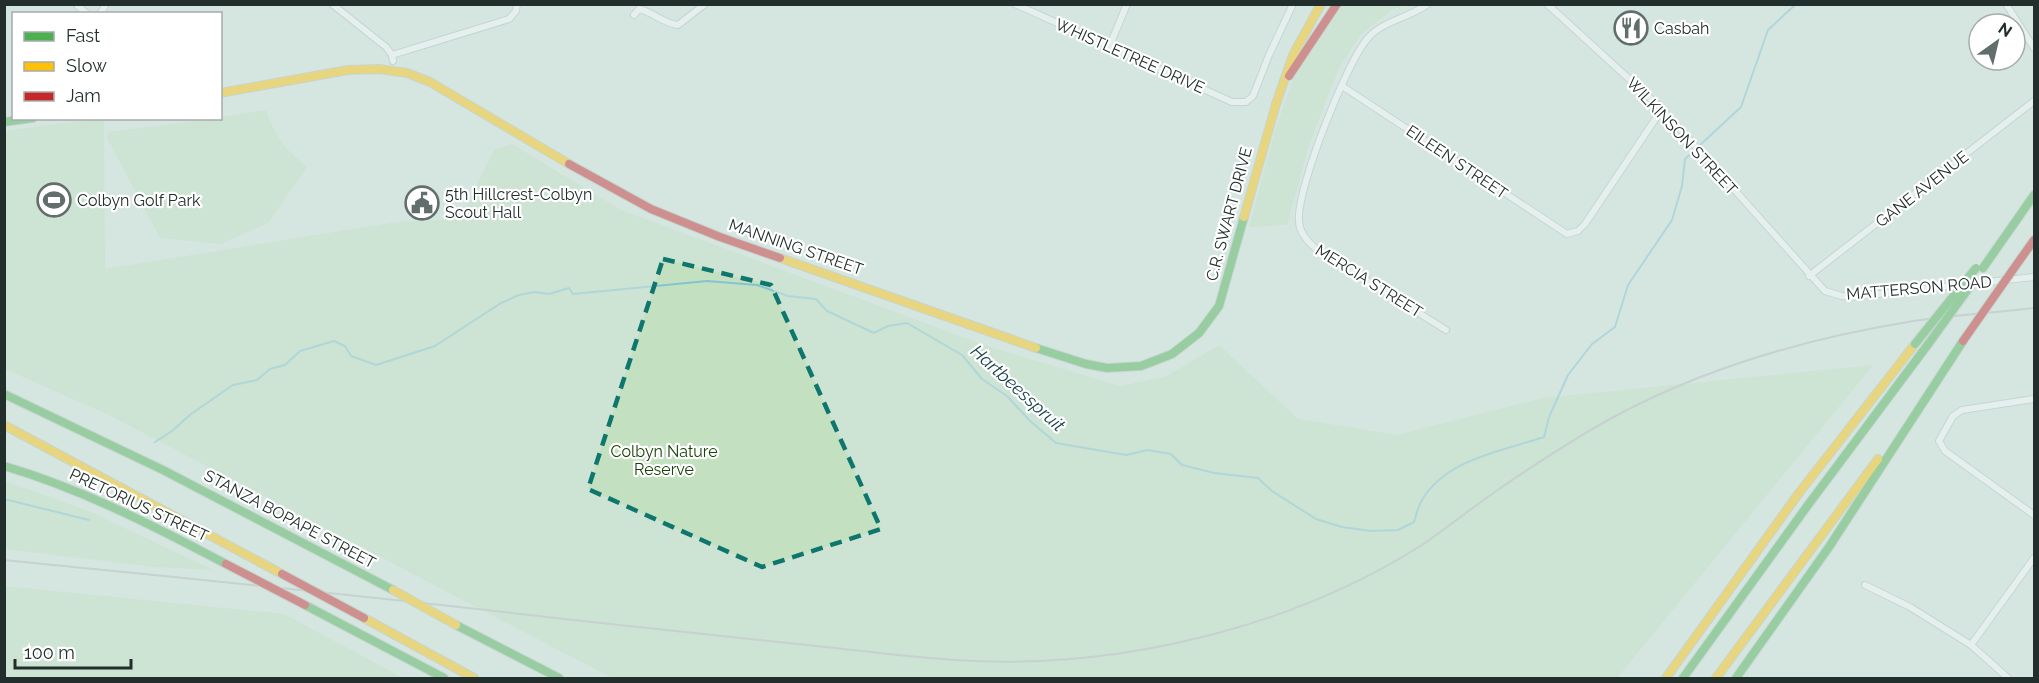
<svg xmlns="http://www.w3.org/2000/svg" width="2039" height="683" viewBox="0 0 2039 683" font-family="Raleway,sans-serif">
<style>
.green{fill:#c3e0c1}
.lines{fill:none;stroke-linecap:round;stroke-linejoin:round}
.stream{stroke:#84c4d0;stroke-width:2}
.street-casing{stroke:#b4c2be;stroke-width:8}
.fast-casing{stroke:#b4c2be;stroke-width:10}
.slow-casing{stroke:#b4c2be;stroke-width:10}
.jam-casing{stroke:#b4c2be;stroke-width:10}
.street{stroke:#f9fbfa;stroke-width:6}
.fast{stroke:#4caf50;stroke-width:8}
.slow{stroke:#ffc107;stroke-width:8}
.jam{stroke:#c62828;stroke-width:8}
.rail{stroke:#b6b9b8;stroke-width:2}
.fast-bridge-casing{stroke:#b4c2be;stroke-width:10;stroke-linecap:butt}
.slow-bridge-casing{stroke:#b4c2be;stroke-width:10;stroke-linecap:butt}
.jam-bridge-casing{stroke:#b4c2be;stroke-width:10;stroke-linecap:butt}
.fast-bridge{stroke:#4caf50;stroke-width:8}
.slow-bridge{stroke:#ffc107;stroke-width:8}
.jam-bridge{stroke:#c62828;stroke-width:8}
.marked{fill:none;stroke:#0f766e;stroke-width:4.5;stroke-dasharray:12 8;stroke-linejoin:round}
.labels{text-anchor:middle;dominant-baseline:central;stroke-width:4.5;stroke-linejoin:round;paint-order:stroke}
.poi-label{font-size:16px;fill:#222e2b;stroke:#fff;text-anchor:start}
.street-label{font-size:16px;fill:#222e2b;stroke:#fff}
.park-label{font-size:16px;fill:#1b410a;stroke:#fff}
.water-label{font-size:18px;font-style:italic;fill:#1c434b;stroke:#fff}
</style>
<rect width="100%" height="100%" fill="#d5e6e1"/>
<!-- green -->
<g class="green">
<path d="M1343,5H1405L1392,10L1361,34L1339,68L1309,145L1287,225L1249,227L1276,127L1296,72Z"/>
<path d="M266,110C277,141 283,146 307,167L268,223L220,244L160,238L107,138L109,132L220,118L221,117Z"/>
<path d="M93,119H104L105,269L397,222L460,219L494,150L512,144L621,210L987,346L1120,386L1165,377L1219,345L1298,419L1397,435L1543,398L1873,365L1617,678H612L109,415L5,369V131Z"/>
<path d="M5,481L91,512L213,570L155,567L5,549Z"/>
<path d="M4,586L284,614L403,678H5Z"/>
</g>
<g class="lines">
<!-- stream -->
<g class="stream">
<path d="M155,442L172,431L191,414L233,385L257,380L270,369L285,365L300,351L334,341L345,346L351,356L376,365L435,346L501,303L519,295L535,292L549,294L569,288L573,294L707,281L757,285L788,296L816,299L827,311L874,333L888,326L907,323L962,355L982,379L1007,396L1030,421L1056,443L1126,455L1148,450L1171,454L1182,465L1214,473L1258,478L1272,491L1316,519L1342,527L1371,531L1398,530L1414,522C1416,515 1418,507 1422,500C1446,459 1502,451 1544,437L1549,417L1568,375L1592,344L1615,327L1628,285L1672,220L1682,186L1685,159L1741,107L1768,30L1796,4"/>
<path d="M4,499L89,520"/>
</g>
<defs>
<g id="street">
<path d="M76,4L87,14"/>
<path d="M332,4L386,47L392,55L393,61"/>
<path d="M1015,4L1232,102H1246L1253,96L1269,55L1293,4"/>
<path d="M1428,4C1409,18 1384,20 1368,38C1347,61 1296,190 1299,221C1299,232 1307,241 1315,248L1446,330"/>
<path d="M1547,4L1662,109L1825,291L1842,296L1851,297L2034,277"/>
<path d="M2006,4L2034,48"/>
<path d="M100,14L106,4"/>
<path d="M634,15L639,9C653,12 664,24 678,25L705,4"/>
<path d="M1110,45L1127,4"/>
<path d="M392,55L509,19L516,11L517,4"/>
<path d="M1342,86L1567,234L1578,231L1585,224L1662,109"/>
<path d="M1809,276L2034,101"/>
<path d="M2034,399L1962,410L1953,416L1939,441L1945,451L2034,515"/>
<path d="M1865,585L1910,607L1971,645L2008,678"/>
<path d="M1971,645L2034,558"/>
</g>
<g id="fast">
<path d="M4,122L33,118"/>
<path d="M1983,268L2034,195"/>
<path d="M1036,348L1086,364L1107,368L1141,366L1172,354L1199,333L1219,306L1244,217"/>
<path d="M4,394L163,470L393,590"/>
<path d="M4,466C82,489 154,526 226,564"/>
<path d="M305,605L444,678"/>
<path d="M456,625L559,678"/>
<path d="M1683,678L1808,505L1929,343"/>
<path d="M1736,678L1829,547L1963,341"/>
</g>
<g id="slow">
<path d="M220,93L348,70L379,69L407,73L430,82L569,164"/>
<path d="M1244,217L1276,104L1293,55L1321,4"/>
<path d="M780,258L1036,348"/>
<path d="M4,425L282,574"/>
<path d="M364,618L474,678"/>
<path d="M1666,678L1799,493L1915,344"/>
<path d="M1716,678L1878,459"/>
</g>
<g id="jam">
<path d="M1289,76L1337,4"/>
<path d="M569,164L651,209L720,237L780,258"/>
<path d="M2012,271L2034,240"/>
</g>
</defs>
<!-- street casing -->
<use href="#street" class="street-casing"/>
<!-- fast casing -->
<use href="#fast" class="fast-casing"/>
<!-- slow casing -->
<use href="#slow" class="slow-casing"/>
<!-- jam casing -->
<use href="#jam" class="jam-casing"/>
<!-- street -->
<use href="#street" class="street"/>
<!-- fast -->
<use href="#fast" class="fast"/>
<!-- slow -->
<use href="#slow" class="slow"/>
<!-- jam -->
<use href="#jam" class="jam"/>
<!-- rail -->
<path class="rail" d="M4,560C191,579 378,597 564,619C645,628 726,637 807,645C856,650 905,657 955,660C1043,666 1132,656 1218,633C1289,614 1359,585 1422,545C1448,527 1473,507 1499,489C1540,461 1582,433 1625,411C1714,365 1810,338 1908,322C1950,315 1992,313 2034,308"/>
<defs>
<g id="fast-bridge">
<path d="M1929,343L1971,285"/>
<path d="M1915,344L1976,268"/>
</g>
<path id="slow-bridge" d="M393,590L456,625"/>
<g id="jam-bridge">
<path d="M1963,341L2012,271"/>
<path d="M226,564L305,605"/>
<path d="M282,574L364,618"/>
</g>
</defs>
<!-- fast-bridge casing -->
<use href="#fast-bridge" class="fast-bridge-casing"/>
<!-- slow-bridge casing -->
<use href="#slow-bridge" class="slow-bridge-casing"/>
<!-- jam-bridge casing -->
<use href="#jam-bridge" class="jam-bridge-casing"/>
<!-- fast-bridge -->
<use href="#fast-bridge" class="fast-bridge"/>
<!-- slow-bridge -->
<use href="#slow-bridge" class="slow-bridge"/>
<!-- jam-bridge -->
<use href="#jam-bridge" class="jam-bridge"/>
</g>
<!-- marked area -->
<path d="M0 0H2039V683H0ZM663,259L771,285L881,529L762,567L588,489Z" fill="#d5e6e1" fill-opacity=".55" fill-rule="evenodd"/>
<path class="marked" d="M663,259L771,285L881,529L762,567L588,489Z"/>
<!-- icons -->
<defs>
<symbol id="restaurant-ring" viewBox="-11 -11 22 22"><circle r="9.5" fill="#fff" stroke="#616e6b" stroke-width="1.5"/><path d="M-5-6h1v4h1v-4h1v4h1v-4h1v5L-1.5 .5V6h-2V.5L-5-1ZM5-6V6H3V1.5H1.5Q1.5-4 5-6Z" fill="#616e6b"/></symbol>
<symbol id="stadium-ring" viewBox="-11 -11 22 22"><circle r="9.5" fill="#fff" stroke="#616e6b" stroke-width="1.5"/><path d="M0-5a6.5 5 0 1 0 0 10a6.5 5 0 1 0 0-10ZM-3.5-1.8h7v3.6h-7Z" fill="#616e6b"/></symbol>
<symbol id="civic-ring" viewBox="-11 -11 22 22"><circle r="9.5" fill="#fff" stroke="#616e6b" stroke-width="1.5"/><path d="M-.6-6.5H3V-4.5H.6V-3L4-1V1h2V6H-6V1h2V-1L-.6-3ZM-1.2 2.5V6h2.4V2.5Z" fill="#616e6b"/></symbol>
</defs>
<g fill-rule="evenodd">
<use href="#restaurant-ring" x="1612" y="9" width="38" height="38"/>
<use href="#stadium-ring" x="35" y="181" width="38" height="38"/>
<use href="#civic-ring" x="403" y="184" width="38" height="38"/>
</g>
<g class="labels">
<!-- poi labels -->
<g class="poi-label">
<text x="1654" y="28">Casbah</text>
<text x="445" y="194">5th Hillcrest-Colbyn<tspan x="445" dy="18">Scout Hall</tspan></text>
<text x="77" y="200">Colbyn Golf Park</text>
</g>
<!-- street labels -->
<g class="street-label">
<text transform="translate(1130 56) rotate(24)">WHISTLETREE DRIVE</text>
<text transform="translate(1682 136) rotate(47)">WILKINSON STREET</text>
<text transform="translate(1457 162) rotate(34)">EILEEN STREET</text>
<text transform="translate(1922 189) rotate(-38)">GANE AVENUE</text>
<text transform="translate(1229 214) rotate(-75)">C.R. SWART DRIVE</text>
<text transform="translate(796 247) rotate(19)">MANNING STREET</text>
<text transform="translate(1369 281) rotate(32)">MERCIA STREET</text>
<text transform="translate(1919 288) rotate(-5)">MATTERSON ROAD</text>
<text transform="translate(139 505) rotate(25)">PRETORIUS STREET</text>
<text transform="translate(290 519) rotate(28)">STANZA BOPAPE STREET</text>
</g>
<!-- park labels -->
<g class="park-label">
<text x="664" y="451">Colbyn Nature<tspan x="664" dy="18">Reserve</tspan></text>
</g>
<!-- water labels -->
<g class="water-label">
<text transform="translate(1018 388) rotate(42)">Hartbeesspruit</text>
</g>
</g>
<!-- border -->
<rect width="2039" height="683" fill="none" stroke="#222e2b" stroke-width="12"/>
<!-- legend -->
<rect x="12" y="12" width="210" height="108" fill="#ffffff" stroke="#a7abaa" stroke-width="1.5"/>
<rect x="24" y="32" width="30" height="9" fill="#4caf50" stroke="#a7abaa" stroke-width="1.5"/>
<text x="66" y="42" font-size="18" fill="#222e2b">Fast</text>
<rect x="24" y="62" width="30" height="9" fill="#ffc107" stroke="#a7abaa" stroke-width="1.5"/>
<text x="66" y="72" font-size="18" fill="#222e2b">Slow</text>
<rect x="24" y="92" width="30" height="9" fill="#c62828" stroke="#a7abaa" stroke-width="1.5"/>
<text x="66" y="102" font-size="18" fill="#222e2b">Jam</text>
<!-- north arrow -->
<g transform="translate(1997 42) rotate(34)"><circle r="28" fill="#ffffff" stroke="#a7abaa" stroke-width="1.5"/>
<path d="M0-4.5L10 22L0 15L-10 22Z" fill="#616e6b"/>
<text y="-9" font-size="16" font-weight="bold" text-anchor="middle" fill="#222e2b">N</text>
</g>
<!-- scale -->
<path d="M15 659v9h116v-9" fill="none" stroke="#222e2b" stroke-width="3"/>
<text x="24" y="659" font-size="18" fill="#222e2b" stroke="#ffffff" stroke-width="4.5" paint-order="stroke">100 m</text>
</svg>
